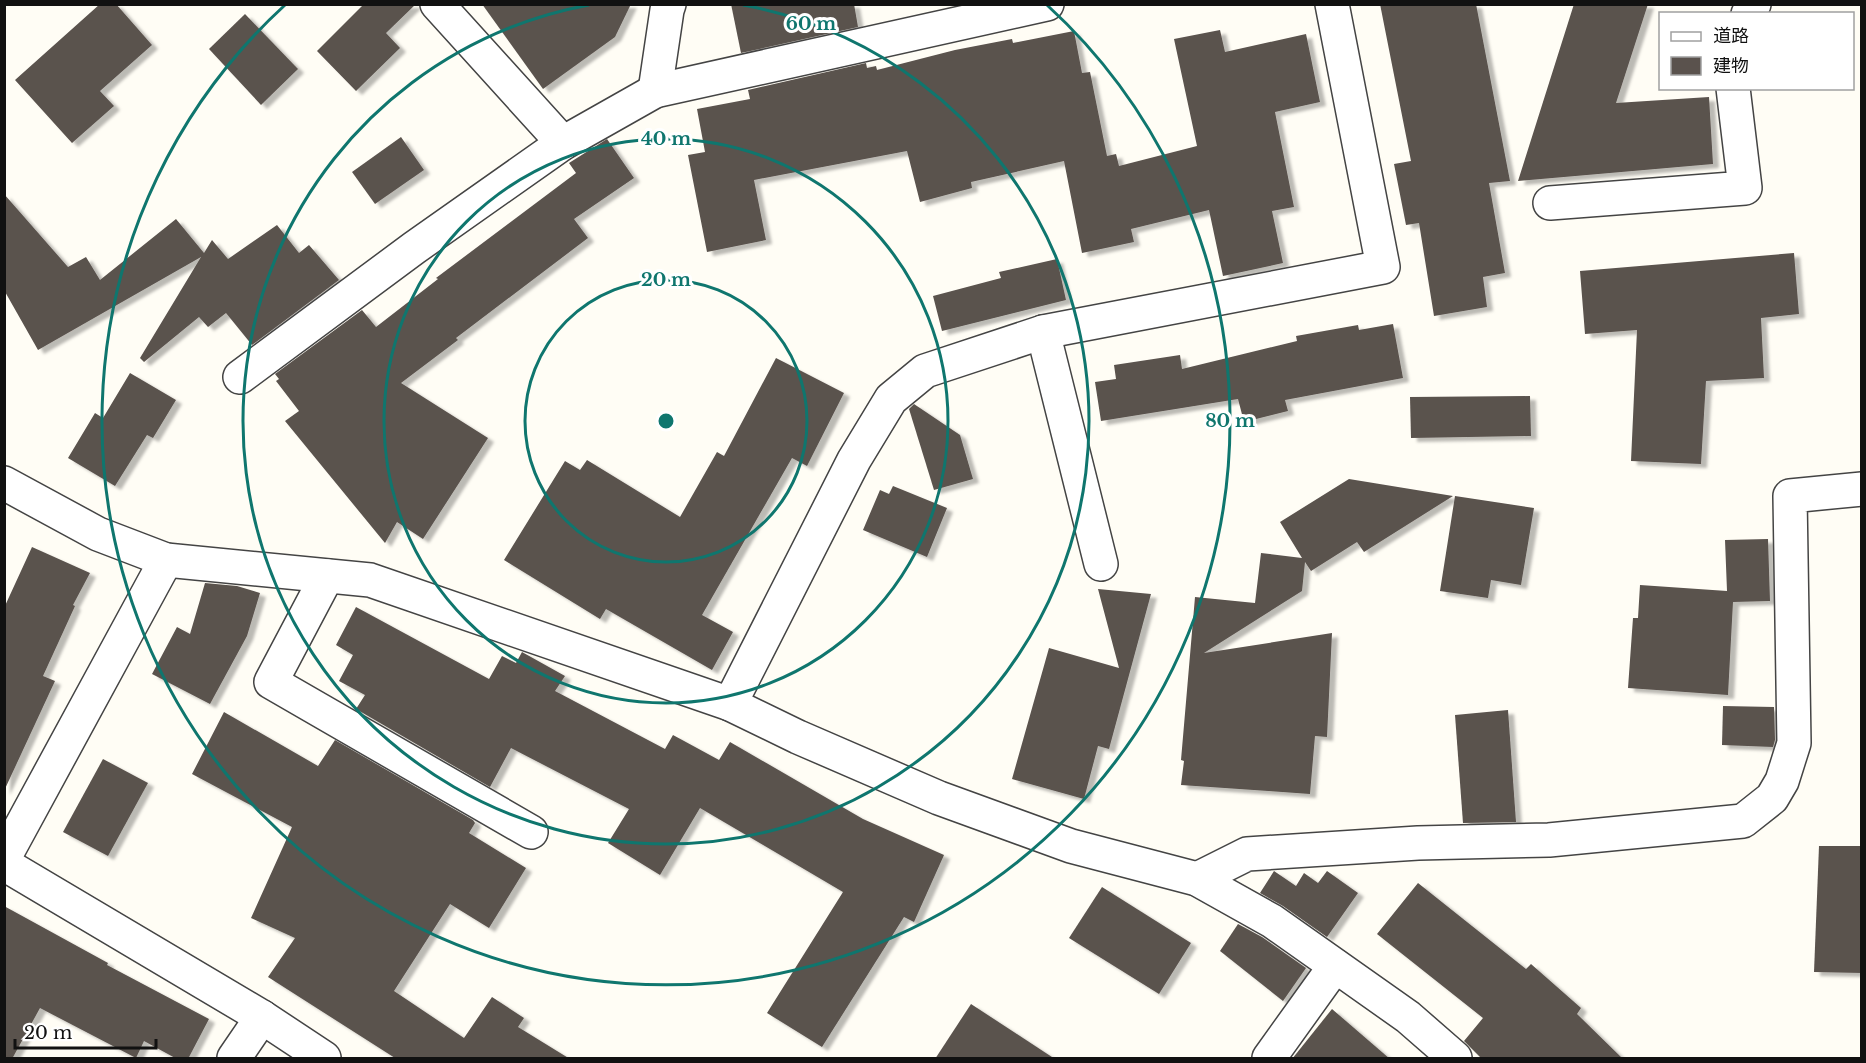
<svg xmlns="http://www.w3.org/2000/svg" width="1866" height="1063" viewBox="0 0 1866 1063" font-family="'Libre Baskerville','Noto Sans JP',serif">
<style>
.building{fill:#5a524d;filter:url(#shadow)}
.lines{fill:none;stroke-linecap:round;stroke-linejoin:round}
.minor-casing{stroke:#444;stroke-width:36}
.minor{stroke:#fff;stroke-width:33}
.ring{fill:none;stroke:#0f766e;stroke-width:3}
.centre{fill:#0f766e;stroke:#fff;stroke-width:3}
.ring-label{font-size:18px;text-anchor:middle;font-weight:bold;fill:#0f766e;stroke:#fff;stroke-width:6;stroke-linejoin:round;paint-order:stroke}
</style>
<defs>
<filter id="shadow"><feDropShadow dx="6" dy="4" stdDeviation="1.5" flood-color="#0004"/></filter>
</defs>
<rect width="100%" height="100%" fill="#fffdf5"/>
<!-- building -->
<g class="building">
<path d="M100,4H116L152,45L100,91L114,106L72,143L15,80Z"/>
<path d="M364,4H416L386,33L400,48L356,91L317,51Z"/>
<path d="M482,4H631L615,37L543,89Z"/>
<path d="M731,4H854L858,27L741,53Z"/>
<path d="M1380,4H1476L1510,181L1489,183L1505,273L1483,277L1487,307L1434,316L1419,223L1406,225L1394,164L1411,161Z"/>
<path d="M1574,4H1648L1616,103L1709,97L1713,164L1518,181Z"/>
<path d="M245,14L298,69L261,105L209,49Z"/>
<path d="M1220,30L1225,52L1306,34L1320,102L1275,112L1294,207L1272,211L1283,263L1223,276L1209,210L1131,229L1134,242L1082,253L1064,161L971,182L972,188L920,202L907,151L754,180L766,240L707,252L688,155L705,152L697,109L750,99L748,90L866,63L867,68L876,66L877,70L955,50L1012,39L1013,43L1074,31L1082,73L1090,72L1107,156L1116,154L1119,166L1197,146L1174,39Z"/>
<path d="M401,137L424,170L375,204L352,172Z"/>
<path d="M607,139L634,178L574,219L588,238L456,338L458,340L401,383L488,438L423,539L397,522L385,543L285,421L299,411L276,381L279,379L275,374L362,310L376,327L438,279L436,278L576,173L569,163Z"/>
<path d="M4,194L68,267L86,257L100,280L176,219L204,253L212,240L228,259L277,225L299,253L309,245L339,280L252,345L226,313L208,327L199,317L144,362L140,358L201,257L38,350L4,290Z"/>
<path d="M1794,253L1799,314L1761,318L1764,378L1706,381L1701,464L1631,461L1637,330L1585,334L1580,271Z"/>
<path d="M1057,259L1066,300L942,331L933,296L1001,278L999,272Z"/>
<path d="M1393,324L1403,378L1285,400L1288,411L1244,422L1238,399L1101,421L1095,382L1116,379L1114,365L1180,355L1182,369L1297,341L1296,336L1358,325L1359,330Z"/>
<path d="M776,358L844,393L807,466L792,458L702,615L733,632L712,670L606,609L600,619L504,560L565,461L580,470L587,460L680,517L717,452L724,456Z"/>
<path d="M130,373L176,400L153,438L147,435L115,486L68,458L95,413L103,418Z"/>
<path d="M1530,396L1531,436L1411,438L1410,397Z"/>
<path d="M914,404L960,435L973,479L934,490L909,409Z"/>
<path d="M1349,479L1453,496L1364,552L1357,542L1311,571L1305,562L1302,591L1204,653L1332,633L1327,737L1315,736L1310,794L1181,785L1184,761L1181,760L1195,597L1255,603L1261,553L1302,558L1280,522Z"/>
<path d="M893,486L947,508L927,557L863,530L880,490L889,494Z"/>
<path d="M1455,496L1534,508L1521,585L1491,580L1488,598L1440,591Z"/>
<path d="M1768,539L1770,601L1733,602L1728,695L1628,688L1633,618H1638L1640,585L1727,591L1725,540Z"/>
<path d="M32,547L90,573L73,605L75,606L43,676L55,681L4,791V608Z"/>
<path d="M205,583L237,586L260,593L247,636L210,704L152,674L177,627L190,634Z"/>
<path d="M1098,589L1151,594L1109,749L1098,746L1084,799L1012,779L1049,648L1119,668Z"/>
<path d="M356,607L489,679L502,656L516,663L522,652L565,676L555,691L665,749L673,735L719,760L730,742L863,819L944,855L914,922L904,917L822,1047L767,1013L843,892L700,808L660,875L608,843L629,809L511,748L490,787L356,709L365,695L339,681L353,655L336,645Z"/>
<path d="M1723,706L1774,707L1775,740L1773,747L1722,745Z"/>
<path d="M1508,710L1516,822L1463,823L1455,715Z"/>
<path d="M224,712L318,766L335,740L473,820L475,823L469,833L526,868L489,928L450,904L394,991L464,1038L492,997L524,1018L518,1027L570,1059L395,1058L268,977L295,938L251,918L292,827L192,774Z"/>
<path d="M103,759L148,783L108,856L63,832Z"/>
<path d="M1819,846H1862V973L1814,972Z"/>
<path d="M1274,871L1296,886L1304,873L1318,883L1327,871L1358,893L1327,937L1283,906L1260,893Z"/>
<path d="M1418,883L1526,969L1531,964L1581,1008L1577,1014L1623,1059H1482L1464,1041L1483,1018L1377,934Z"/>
<path d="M1102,887L1191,943L1159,994L1069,938Z"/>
<path d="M4,906L108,963L107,965L209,1019L188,1059H177L144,1041L136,1058L40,1008L12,1059H4Z"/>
<path d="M1238,924L1262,937L1306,968L1283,1001L1220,951Z"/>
<path d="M971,1004L1055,1059H935Z"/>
<path d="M1332,1009L1390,1059H1292Z"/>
</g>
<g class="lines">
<defs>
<g id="minor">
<path d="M437,4L563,143"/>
<path d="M1332,4L1383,267L1043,332L925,371L891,399L854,460L730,704L798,737L939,798L1071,846L1197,879L1272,921L1408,1017L1455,1058"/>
<path d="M1748,14L1754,4"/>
<path d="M655,91L667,10L669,4"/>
<path d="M1550,203L1745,188L1733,88"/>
<path d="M1043,332L1101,564"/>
<path d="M240,377L414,248L563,143L655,91L1047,4"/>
<path d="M4,483L98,534L166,560L370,580L730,704"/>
<path d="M327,576L271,682L531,832"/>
<path d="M4,858L166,560"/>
<path d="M4,864L262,1017L324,1058"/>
<path d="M1197,879L1247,854L1418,843L1549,840L1743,821L1772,798L1782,781L1794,743L1790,496L1862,489"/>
<path d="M234,1058L262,1017"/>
<path d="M1269,1058L1335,966"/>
</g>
</defs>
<!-- minor casing -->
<use href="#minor" class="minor-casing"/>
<!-- minor -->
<use href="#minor" class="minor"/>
</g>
<!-- distance rings -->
<g class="ring">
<circle cx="666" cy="421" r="141"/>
<circle cx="666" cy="421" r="282"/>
<path d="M743 5A423 423 0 1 1 589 5"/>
<path d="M1047 5A564 564 0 1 1 285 5"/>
</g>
<circle cx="666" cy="421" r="9" class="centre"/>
<g class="ring-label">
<text x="811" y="30">60 m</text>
<text x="666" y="145">40 m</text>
<text x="666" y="286">20 m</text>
<text x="1230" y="427">80 m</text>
</g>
<!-- border -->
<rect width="1866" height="1063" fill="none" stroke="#111111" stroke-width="12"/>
<!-- legend -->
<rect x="1659" y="12" width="195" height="78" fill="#ffffff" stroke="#a0a0a0" stroke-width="1.5"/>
<rect x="1671" y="32" width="30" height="9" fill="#ffffff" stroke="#a0a0a0" stroke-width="1.5"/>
<text x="1713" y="42" font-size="18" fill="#111111">道路</text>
<rect x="1671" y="57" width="30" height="18" fill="#5a524d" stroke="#a0a0a0" stroke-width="1.5"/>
<text x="1713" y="72" font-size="18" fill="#111111">建物</text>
<!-- scale -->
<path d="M15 1039v9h141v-9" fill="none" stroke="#111111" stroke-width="3"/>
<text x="24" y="1039" font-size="18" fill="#111111" stroke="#ffffff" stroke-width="4.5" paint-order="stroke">20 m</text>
</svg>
